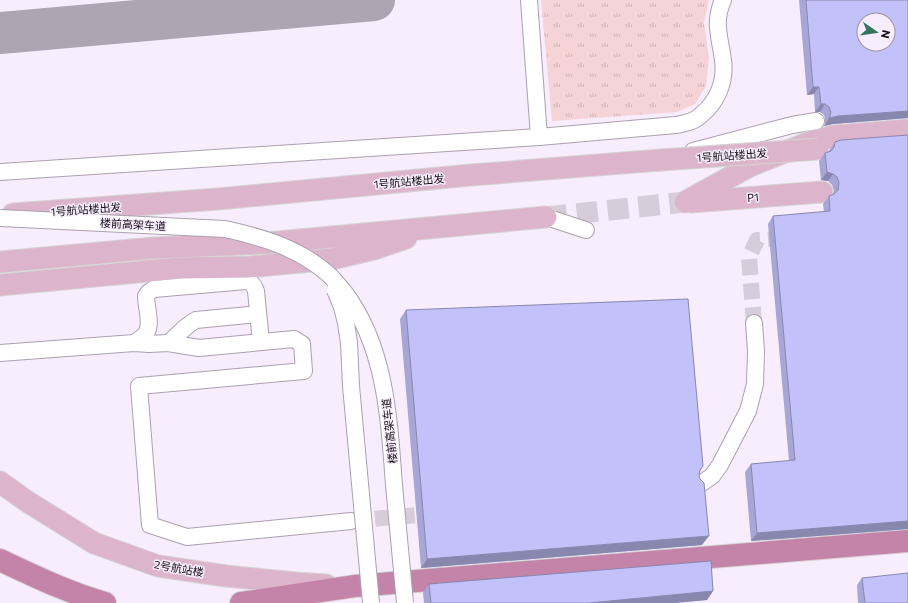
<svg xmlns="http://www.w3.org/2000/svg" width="908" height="603" viewBox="0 0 908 603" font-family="Commissioner,'Noto Sans SC',sans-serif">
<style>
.grass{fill:url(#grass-tufts)}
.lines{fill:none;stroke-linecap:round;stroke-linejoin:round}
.taxiway{stroke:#aea5b2;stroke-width:42}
.minor-tunnel{stroke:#d6ccda;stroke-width:16;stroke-dasharray:16 8;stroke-linecap:butt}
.major-tunnel{stroke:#d6ccda;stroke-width:21;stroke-dasharray:21 10;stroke-linecap:butt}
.minor-casing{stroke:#aba0b0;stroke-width:18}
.major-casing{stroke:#d5d4d5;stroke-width:23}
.highway-casing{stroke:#d5d4d5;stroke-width:24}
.minor{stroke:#fff;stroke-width:16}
.major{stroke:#dcb5cc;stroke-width:21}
.highway{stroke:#c484aa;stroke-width:22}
.minor-bridge-casing{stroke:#aba0b0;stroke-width:18;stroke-linecap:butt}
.major-bridge-casing{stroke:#d5d4d5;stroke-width:23;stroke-linecap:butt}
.minor-bridge{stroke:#fff;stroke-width:16}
.major-bridge{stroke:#dcb5cc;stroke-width:21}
.wall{fill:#a8a6d6}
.shaded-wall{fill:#8887ae}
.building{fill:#c3c1f9;stroke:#8887ae;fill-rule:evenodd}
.labels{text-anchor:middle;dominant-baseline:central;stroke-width:3;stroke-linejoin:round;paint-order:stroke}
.street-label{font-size:11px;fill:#141015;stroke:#f8edfd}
</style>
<defs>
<pattern id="grass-tufts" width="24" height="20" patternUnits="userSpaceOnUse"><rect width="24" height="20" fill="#f5d3d6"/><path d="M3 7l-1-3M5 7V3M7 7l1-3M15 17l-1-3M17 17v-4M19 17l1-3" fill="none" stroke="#d1b4b7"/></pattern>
</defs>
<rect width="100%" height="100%" fill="#f8edfd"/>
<!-- grass -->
<path class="grass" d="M541,0H709L704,23L709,58L706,86L695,104L677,112L552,121Z"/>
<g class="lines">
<!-- taxiway -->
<path class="taxiway" d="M0,33L374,0"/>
<!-- minor-tunnel -->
<g class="minor-tunnel">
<path d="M754,323L749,257L757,240L791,238"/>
<path d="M351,521L439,513"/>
</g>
<!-- major-tunnel -->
<path class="major-tunnel" d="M546,217L685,202"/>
<defs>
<g id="minor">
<path d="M529,0L539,137"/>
<path d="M693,151L792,125L816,121"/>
<path d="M0,172L539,137L676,125C681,124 688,123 694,120C696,119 699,117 701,115C717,102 726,82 723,60C720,37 713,23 723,0"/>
<path d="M546,217L586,230"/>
<path d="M134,343C137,341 140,339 143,337C154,328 146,309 146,296L149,292L154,289L246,281C252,283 254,285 256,291L261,342"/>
<path d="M168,343C177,336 186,325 196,320L258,314"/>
<path d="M0,353L134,343L149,344L168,343L199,348L294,339L302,344L304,371L139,386L150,525L187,537L351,521"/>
<path d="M702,483L712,476L720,465L748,411L755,384L756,351L754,323"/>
</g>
<g id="major">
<path d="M685,202L750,166L810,142L834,136L908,130"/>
<path d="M691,202L822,192"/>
<path d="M13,214L218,199L471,175L661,160"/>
<path d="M0,262L153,248L267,243L546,217"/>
<path d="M0,285L180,268L249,267L332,259L374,249L406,238"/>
<path d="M0,482L28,502L94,543L158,566L226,576L296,583L326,585"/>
</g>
<g id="highway">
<path d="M0,560C34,576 69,593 105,603"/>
<path d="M241,603L355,586L908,541"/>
</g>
</defs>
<!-- minor casing -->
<use href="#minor" class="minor-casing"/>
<!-- major casing -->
<use href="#major" class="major-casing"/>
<!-- highway casing -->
<use href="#highway" class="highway-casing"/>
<!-- minor -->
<use href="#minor" class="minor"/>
<!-- major -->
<use href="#major" class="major"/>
<!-- highway -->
<use href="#highway" class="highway"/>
<defs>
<g id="minor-bridge">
<path d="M0,218L225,229C262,237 298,248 327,273C334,279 339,286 345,293C386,348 389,419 394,485C398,524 401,564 405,603"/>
<path d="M335,290L342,307L346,323L349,343L351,386L371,603"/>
</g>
<path id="major-bridge" d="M661,160L818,149"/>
</defs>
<!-- minor-bridge casing -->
<use href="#minor-bridge" class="minor-bridge-casing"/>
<!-- major-bridge casing -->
<use href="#major-bridge" class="major-bridge-casing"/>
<!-- minor-bridge -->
<use href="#minor-bridge" class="minor-bridge"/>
<!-- major-bridge -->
<use href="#major-bridge" class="major-bridge"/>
</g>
<!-- wall -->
<g class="wall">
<path d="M799,0H908V118L833,124L824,126L825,124V120L824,115L820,112H815L814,94L807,95Z"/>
<path d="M908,135V529L751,541L745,472L751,464L789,461L768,224L773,216L824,212L823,204L829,196L833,194L834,191L832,185L828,181L821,180L819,161L825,153L829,151L830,149L835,142Z"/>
<path d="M406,310L700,471L699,475L702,545L421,568L400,319Z"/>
<path d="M862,578L908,603H858L857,585Z"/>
<path d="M429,584L713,591L707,600L674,603H424L423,593Z"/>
</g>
<!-- shaded-wall -->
<g class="shaded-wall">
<path d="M813,87H819L814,94L807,95Z"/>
<path d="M821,104H825L820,112H815Z"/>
<path d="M908,111V118L833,124L824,126L829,118L838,116Z"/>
<path d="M827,172L833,174L828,181L821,180Z"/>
<path d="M908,521V529L751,541L757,533Z"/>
<path d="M709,536L702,545L421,568L427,559Z"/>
<path d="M713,591L707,600L674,603H589Z"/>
</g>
<!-- building -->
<g class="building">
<path d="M806,0H908V111L838,116L829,118L830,116L831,112L829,107L825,104H821L819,87H813ZM864,20H888V44H864Z"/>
<path d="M908,135V521L757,533L751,464L795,460L773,216L830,211L829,196L834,194L838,190L839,183L837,177L833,174L827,172L825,153L831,151L834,147L835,142L841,140Z"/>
<path d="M688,299L703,466L700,470L699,475L700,479L704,483L709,536L427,559L406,310Z"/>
<path d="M711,561L713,591L589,603H431L429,584Z"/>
<path d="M908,573V603H865L862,578Z"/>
</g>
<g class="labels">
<!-- street labels -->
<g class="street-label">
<text transform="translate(732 155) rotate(-4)">1号航站楼出发</text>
<text transform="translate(409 181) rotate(-5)">1号航站楼出发</text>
<text transform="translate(753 197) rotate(-5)">P1</text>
<text transform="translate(86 209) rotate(-4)">1号航站楼出发</text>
<text transform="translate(133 224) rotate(3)">楼前高架车道</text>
<text transform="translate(389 431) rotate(-96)">楼前高架车道</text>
<text transform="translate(179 568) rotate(10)">2号航站楼</text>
</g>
</g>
<!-- north arrow -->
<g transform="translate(876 32) rotate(103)"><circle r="19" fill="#f8edfd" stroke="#9d95a0"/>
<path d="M0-3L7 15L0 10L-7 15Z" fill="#367460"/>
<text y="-6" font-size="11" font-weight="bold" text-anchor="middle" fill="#141015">N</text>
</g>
</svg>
